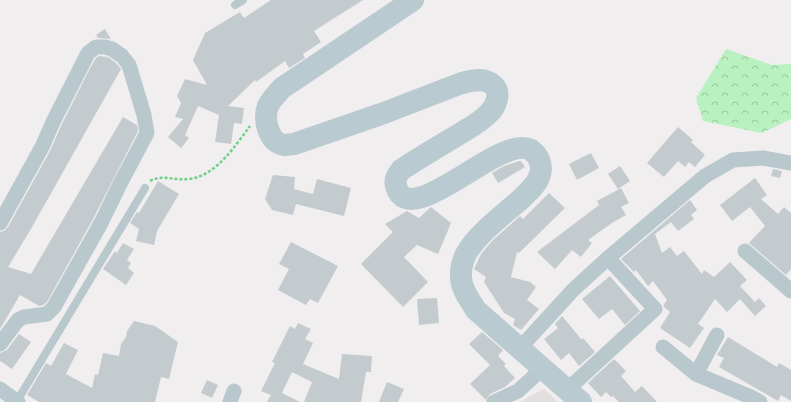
<svg xmlns="http://www.w3.org/2000/svg" width="791" height="402" viewBox="0 0 791 402" font-family="Jost,sans-serif">
<style>
.education{fill:#e2dfe1}
.forest{fill:url(#forest-crowns)}
.building{fill:#c4cbce}
.lines{fill:none;stroke-linecap:round;stroke-linejoin:round}
.path{stroke:#71d087;stroke-width:2.5;stroke-dasharray:3 2;stroke-linecap:butt}
.service{stroke:#b9c8cc;stroke-width:8}
.minor{stroke:#b9c8cc;stroke-width:15}
.secondary{stroke:#b9cbd1;stroke-width:22}
</style>
<defs>
<pattern id="forest-crowns" width="20" height="18" patternUnits="userSpaceOnUse"><rect width="20" height="18" fill="#baf1c0"/><path d="M2 6a3 3 0 1 1 6 0M12 15a3 3 0 1 1 6 0" fill="none" stroke="#99c69f"/></pattern>
</defs>
<rect width="100%" height="100%" fill="#f1eeef"/>
<!-- education -->
<path class="education" d="M544,389L558,402H519Z"/>
<!-- forest -->
<path class="forest" d="M726,49L772,65L791,64V119L762,133L703,121L696,98Z"/>
<!-- building -->
<g class="building">
<path d="M271,0H363L314,31L321,42L303,54L305,58L289,68L285,61L256,82L255,80L228,106L244,108L242,124L234,123L231,144L215,142L219,115L198,106L185,135L189,138L181,148L168,137L183,119L175,117L181,103L177,96L185,79L207,85L193,60L205,33L240,12L244,18Z"/>
<path d="M105,29L111,39L98,38L96,35Z"/>
<path d="M99,56L108,57L116,63L121,69L32,227L8,267L31,274L123,117L137,125L138,131L93,219L47,302L43,305L39,306L20,295L0,329V232L4,231L8,227L50,151L61,126L90,68L96,58Z"/>
<path d="M678,127L693,140L691,142L705,155L695,167L689,162L685,167L678,161L664,177L647,163Z"/>
<path d="M591,153L599,168L577,180L569,164Z"/>
<path d="M519,161H521L525,167L498,183L492,173L504,166Z"/>
<path d="M620,166L630,181L618,189L608,174Z"/>
<path d="M773,169L782,171L780,178L771,176Z"/>
<path d="M273,175L295,177L294,189L313,194L317,179L351,188L344,216L296,204L293,215L272,210L265,199Z"/>
<path d="M755,178L767,195L761,199L778,214L784,207L791,213V269L786,275L749,243L765,226L750,207L732,221L720,205Z"/>
<path d="M158,181L179,194L157,231L154,245L136,241L139,229L130,223L137,212L139,213Z"/>
<path d="M621,188L629,203L621,207L626,215L612,223L588,240L592,243L581,257L572,250L555,269L537,252L599,205L597,201Z"/>
<path d="M549,193L565,208L519,253L517,252L511,277L530,282L536,287L527,300L539,309L521,330L513,325L515,319L504,313L484,282L486,277L474,269L481,254L492,241L520,216L523,219Z"/>
<path d="M690,200L697,210L691,215L694,219L678,231L671,222L655,234L662,253L670,247L677,256L684,251L702,274L704,270L714,277L730,262L747,280L740,286L755,302L759,298L766,306L755,316L740,299L727,312L715,299L698,324L704,328L690,348L660,328L670,312L663,306L667,300L653,281L648,286L636,270L634,272L621,259Z"/>
<path d="M431,207L451,223L438,254L417,245L404,257L428,282L403,307L361,264L393,232L385,224L407,211L419,218Z"/>
<path d="M291,242L338,266L318,303L310,299L306,305L278,290L289,269L279,264Z"/>
<path d="M123,243L134,249L127,260L131,263L128,268L134,273L126,285L103,269L115,251L117,253Z"/>
<path d="M610,276L640,311L625,325L612,309L599,319L582,299Z"/>
<path d="M437,298L439,323L419,325L417,299Z"/>
<path d="M562,316L582,340L583,338L595,352L579,366L569,353L561,360L544,339L558,328L555,324Z"/>
<path d="M134,321L155,326L178,342L169,379L161,377L155,402H39L27,395L46,363L51,366L64,343L78,350L66,374L92,388L95,374L98,375L103,353L119,356L121,344L126,337L127,331Z"/>
<path d="M298,323L311,329L305,339L313,343L303,364L339,379L342,354L372,356L371,372H366L361,402H304L312,382L292,372L282,393L300,402H267L271,395L261,391L275,363L272,362L290,326L295,329Z"/>
<path d="M482,332L503,350L498,356L506,364L504,366L515,378L505,387L490,394L486,400L470,384L490,365L469,344Z"/>
<path d="M19,334L31,342L12,369L0,361V353L7,350Z"/>
<path d="M728,337L777,367L779,363L791,370V401L781,395L778,401L719,367L724,358L717,355Z"/>
<path d="M614,359L626,371L621,376L635,392L642,386L657,402H619L613,396L611,397L606,392L601,397L588,383Z"/>
<path d="M207,380L218,385L212,398L201,393Z"/>
<path d="M387,382L404,389L398,402H379Z"/>
</g>
<g class="lines">
<!-- path -->
<path class="path" d="M150,181C164,174 175,181 189,179C216,176 235,146 250,126"/>
<!-- service -->
<g class="service">
<path d="M235,5L243,0"/>
<path d="M17,401L145,188"/>
</g>
<!-- minor -->
<g class="minor">
<path d="M0,223L42,147L53,122L88,53L96,47H105L112,49L122,56L129,65L144,115L147,133L120,184L101,223L54,307L47,314L24,317L18,320L0,344"/>
<path d="M745,251L791,291"/>
<path d="M663,347L696,374L753,398L760,402"/>
<path d="M520,348L573,290L608,258L705,176L733,160L763,158L791,163"/>
<path d="M696,374L717,335"/>
<path d="M0,389L18,402"/>
<path d="M567,390L655,309L608,258"/>
<path d="M230,402L234,391"/>
<path d="M494,402L518,391L542,369"/>
</g>
<!-- secondary -->
<path class="secondary" d="M413,0L282,88C277,94 271,99 268,106C263,119 268,142 284,145C287,145 291,144 294,144L384,113L459,84C469,81 485,76 494,86C501,93 496,107 489,113C480,123 467,129 456,136C438,147 419,158 401,170C397,175 394,180 396,186C409,234 501,132 531,150C538,155 543,165 540,174C538,184 527,193 520,200C504,214 476,235 466,254C463,260 461,267 461,274C460,287 469,299 476,310L581,402"/>
</g>
</svg>
